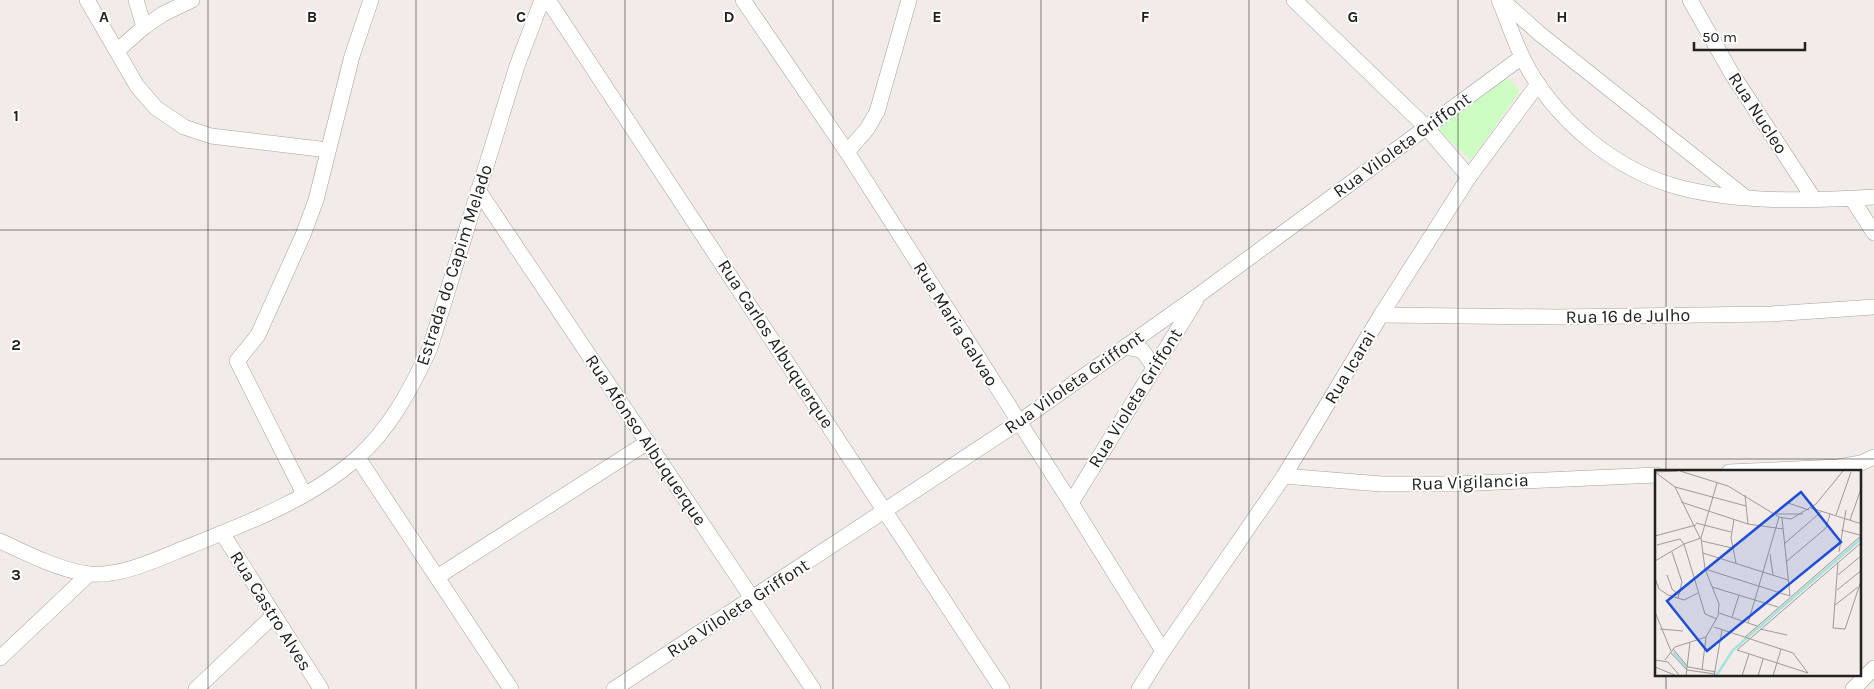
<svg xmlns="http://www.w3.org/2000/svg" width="1874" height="689" viewBox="0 0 1874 689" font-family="Karla,sans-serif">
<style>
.park{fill:#cefdc3}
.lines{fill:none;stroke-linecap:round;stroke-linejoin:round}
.minor-casing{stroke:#a2a2a2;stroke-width:16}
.minor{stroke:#fff;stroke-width:15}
.grid{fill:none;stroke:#212121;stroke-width:1;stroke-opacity:0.55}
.labels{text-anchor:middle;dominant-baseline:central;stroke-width:4;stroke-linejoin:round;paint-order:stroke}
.street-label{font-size:18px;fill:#212121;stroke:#fff}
.inset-river{fill:none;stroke:#a5e2df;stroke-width:2.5}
.inset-road{fill:none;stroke:#9e9a98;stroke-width:1}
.view{fill:#1d4ed8;fill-opacity:0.15;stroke:#1d4ed8;stroke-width:2.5}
.inset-edge{fill:none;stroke:#212121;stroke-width:2.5}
.grid-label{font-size:16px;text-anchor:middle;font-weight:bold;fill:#212121;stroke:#fff;stroke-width:4;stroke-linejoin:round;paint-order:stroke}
</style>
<rect width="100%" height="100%" fill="#f2ebe7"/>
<!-- park -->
<path class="park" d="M1506,76L1520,91L1471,160L1437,129Z"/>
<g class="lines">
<defs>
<g id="minor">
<path d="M87,0L137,86L156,108L184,127L211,136L328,150"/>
<path d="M136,0L144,27"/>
<path d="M548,0L1002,689"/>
<path d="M743,0L847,152L1071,503L1163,651"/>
<path d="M1294,0L1426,127L1469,177"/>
<path d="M1499,0C1509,23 1516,48 1529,70C1561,124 1616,170 1678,187C1737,203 1812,201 1874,197"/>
<path d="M1502,0L1540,34L1745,197"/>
<path d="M1690,0L1732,74L1814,199"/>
<path d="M118,50L144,27L163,14L192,0"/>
<path d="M847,152L867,129L877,112L909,0"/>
<path d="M478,190L813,689"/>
<path d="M1852,199L1874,233"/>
<path d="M1381,315L1559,317L1771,314L1874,307"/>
<path d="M1125,347L1142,350L1154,367"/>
<path d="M358,458L511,689"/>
<path d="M1729,472L1838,467L1861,463L1874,457"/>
<path d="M1284,476L1381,484H1456L1656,475"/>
<path d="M304,494L237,361L258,335L303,235L316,200L352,56L371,0"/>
<path d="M1071,503L1196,300"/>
<path d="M222,533L321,689"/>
<path d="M0,541C25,553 62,571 89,574C122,577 160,558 190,546C247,523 311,499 357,458C390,429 412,387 430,348L517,66L542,0"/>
<path d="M437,577L648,442"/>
<path d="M0,658L89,574"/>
<path d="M196,689L274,615"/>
<path d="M614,689L1019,422L1200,294L1522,57"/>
<path d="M1139,689L1163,651L1284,476L1381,315L1469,177L1538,84"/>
<path d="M1853,689L1874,668"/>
</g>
</defs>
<!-- minor casing -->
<use href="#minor" class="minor-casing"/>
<!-- minor -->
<use href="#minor" class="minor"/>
</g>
<!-- grid -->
<path class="grid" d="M208,0V689M416,0V689M625,0V689M833,0V689M1041,0V689M1249,0V689M1458,0V689M1666,0V472M0,230H1874M0,459H1874M1666,675V689"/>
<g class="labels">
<!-- street labels -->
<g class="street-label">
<text transform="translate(1758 113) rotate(57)">Rua Nucleo</text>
<text transform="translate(1402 145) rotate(-36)">Rua Viloleta Griffont</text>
<text transform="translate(454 265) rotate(-72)">Estrada do Capim Melado</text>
<text transform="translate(1628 316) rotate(-1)">Rua 16 de Julho</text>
<text transform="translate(956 324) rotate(58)">Rua Maria Galvao</text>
<text transform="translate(776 344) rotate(57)">Rua Carlos Albuquerque</text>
<text transform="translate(1350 367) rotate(-59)">Rua Icarai</text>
<text transform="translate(1074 382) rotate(-35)">Rua Viloleta Griffont</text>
<text transform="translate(1135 398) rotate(-58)">Rua Violeta Griffont</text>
<text transform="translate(646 440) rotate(56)">Rua Afonso Albuquerque</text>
<text transform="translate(1470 482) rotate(-2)">Rua Vigilancia</text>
<text transform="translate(738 608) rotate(-33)">Rua Viloleta Griffont</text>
<text transform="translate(271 611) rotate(58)">Rua Castro Alves</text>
</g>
</g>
<!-- overview -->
<g transform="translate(1655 470)">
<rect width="206" height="206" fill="#f2ebe7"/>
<path class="inset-river" d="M18,182L32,198M61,206L78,180L207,68"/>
<path class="inset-road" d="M25,1L73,16L124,47L136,49L161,34L188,1M0,2L20,17L45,68M0,2L22,1M20,17L91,36M90,25L93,54M26,32L93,54L128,59M133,33L154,40M156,38L207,54M121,44H148M181,45L196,2M79,49L76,68L81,93M195,50L207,16M41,53L76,62M186,60L205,65M0,66L41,55M46,68L29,74L50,144L62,149M47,71L77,78M129,74L167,41M17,82L27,112L23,128M184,82L191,40M48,83L133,110M115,84L118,105M0,91L29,74L25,69L2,75M132,91L171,58L175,44M183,92L178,158L190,159L207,108M50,99L135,126L127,48M12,105L17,119L24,125M183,105L207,85M0,108L4,119L13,125L29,130L43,123M57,117L123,137M182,120L207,100M180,135L203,117M0,142L16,181M64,143L102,156M77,147L84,125M93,153L124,47M59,157L138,183L153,203M5,159L28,161M105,159L132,165M90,167L207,65M18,179L33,197L61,202M15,182L32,200M0,190L13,192L25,206M10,190L20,177L51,167L63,146L64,134L50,99L46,68L62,13M0,197L22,206M32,200L60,204M47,200L51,167M153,203L82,180L207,72M31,206L35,172M59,206L67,160M87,206L94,184M103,206L108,189M118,206L126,179"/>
<path class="view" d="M146,22L186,72L52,181L12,131Z"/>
<rect width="206" height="206" class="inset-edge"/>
</g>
<g class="grid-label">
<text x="104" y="22">A</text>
<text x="312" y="22">B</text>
<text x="521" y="22">C</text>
<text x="729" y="22">D</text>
<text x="937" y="22">E</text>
<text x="1145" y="22">F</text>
<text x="1353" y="22">G</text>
<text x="1562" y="22">H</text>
<text x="16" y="121">1</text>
<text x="16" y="350">2</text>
<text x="16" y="580">3</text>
</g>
<!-- scale -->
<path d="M1694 42v8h111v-8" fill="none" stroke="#212121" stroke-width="2.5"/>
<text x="1702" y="42" font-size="15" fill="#212121" stroke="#ffffff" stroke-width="4" paint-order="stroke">50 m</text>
</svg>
